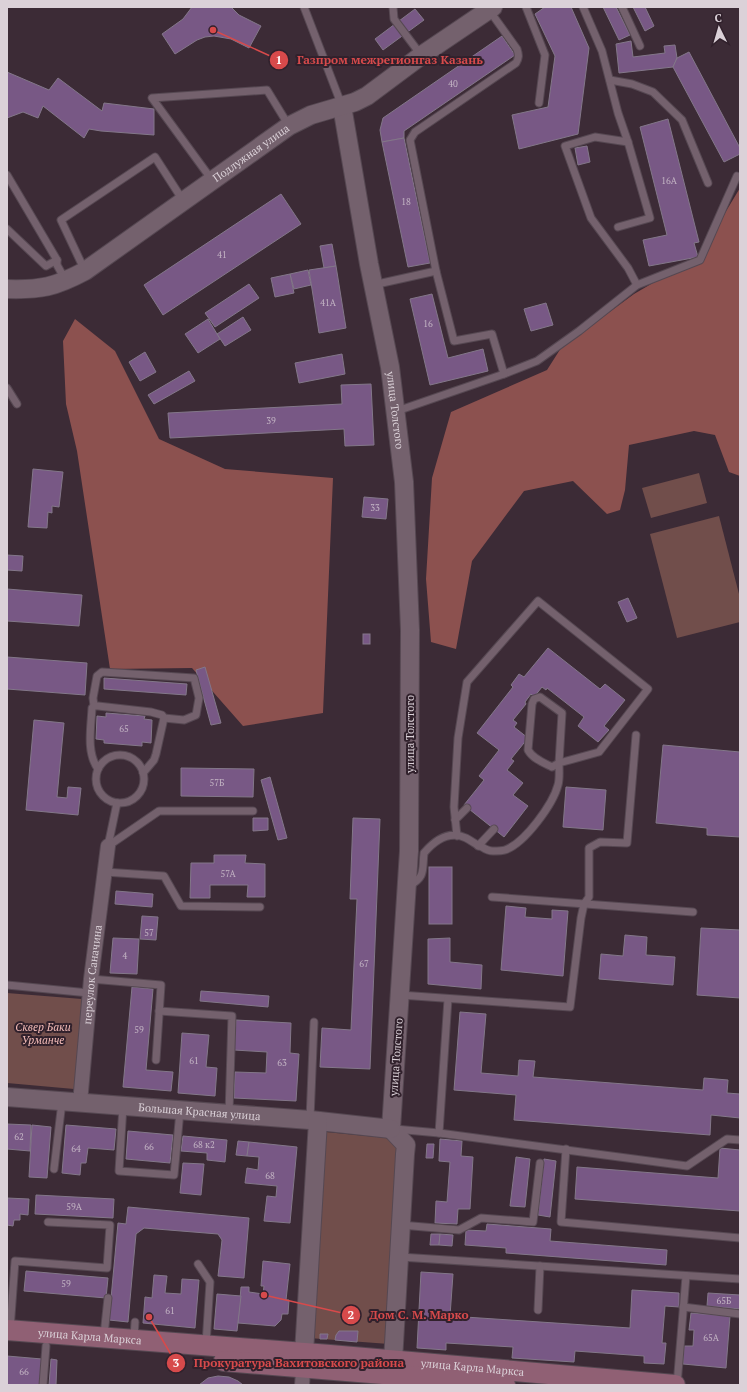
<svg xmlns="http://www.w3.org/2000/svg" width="747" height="1392" viewBox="0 0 747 1392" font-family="'PT Serif',serif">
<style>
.green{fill:#714e4b}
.forest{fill:#8c514f}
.building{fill:#785885;stroke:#837789}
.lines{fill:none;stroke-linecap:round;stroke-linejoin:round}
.service-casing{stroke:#564852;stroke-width:9}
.minor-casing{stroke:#564852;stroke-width:16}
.tertiary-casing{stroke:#564852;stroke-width:20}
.secondary-casing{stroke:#564852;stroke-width:22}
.service{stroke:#74616d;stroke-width:7}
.minor{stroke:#74616d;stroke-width:14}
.tertiary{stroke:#74616d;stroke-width:18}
.secondary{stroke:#906074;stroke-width:20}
.labels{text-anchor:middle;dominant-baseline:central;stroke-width:4;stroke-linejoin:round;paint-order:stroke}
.number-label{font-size:9px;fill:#c2b3c3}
.street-label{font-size:11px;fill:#dbd1d8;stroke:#31212c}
.park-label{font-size:11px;font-style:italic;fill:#f5bdb9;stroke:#31212c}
.leader{fill:none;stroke:#d74a4b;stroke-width:1.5}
.callout-dot{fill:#d74a4b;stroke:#31212c;stroke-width:1.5}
.mark-label{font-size:12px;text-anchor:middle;font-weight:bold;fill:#fff}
.callout-label{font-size:12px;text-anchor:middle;font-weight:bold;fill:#d74a4b;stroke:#31212c;stroke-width:4;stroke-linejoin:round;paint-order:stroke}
</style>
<rect width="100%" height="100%" fill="#3c2b36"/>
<!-- green -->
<g class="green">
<path d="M699,473L707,503L651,518L642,488Z"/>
<path d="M719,516L740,598V622L677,638L650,534Z"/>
<path d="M7,993L82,999L74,1089L7,1083Z"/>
<path d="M326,1132L387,1138L398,1144L389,1344L309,1338L320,1138Z"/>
</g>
<!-- forest -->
<g class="forest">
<path d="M740,188V476L729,472L715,435L694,431L629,445L625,490L620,510L607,514L573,481L524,491L472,561L456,649L431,642L426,579L432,478L451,412L547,370L561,348L634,294L699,256Z"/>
<path d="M75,319L115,351L159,439L225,469L333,478L323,713L243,726L192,668L110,669L77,451L66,404L63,341Z"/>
</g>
<!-- building -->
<g class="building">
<path d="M192,7H231L239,15L261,26L249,48L231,39L214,36L205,37L197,40L175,54L162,34L183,19Z"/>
<path d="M545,7H571L589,48L578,134L519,149L512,115L548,107L555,56L535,14Z"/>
<path d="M603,7H616L630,35L619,40Z"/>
<path d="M633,7H645L654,26L645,31Z"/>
<path d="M415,9L424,20L383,50L375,39Z"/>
<path d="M502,36L515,55L404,131V138L382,142L380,130L383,118Z"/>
<path d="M631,41L633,57L665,53L664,46L675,45L677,58L673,67L619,73L616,44Z"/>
<path d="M689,52L740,148V154L724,162L673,67L677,58Z"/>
<path d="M7,72L49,90L58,78L102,111L104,103L154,109V135L101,131L89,129L84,138L43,106L38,118L23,112L7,118Z"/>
<path d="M668,119L699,242L694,243L698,257L649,266L643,240L667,235L640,127Z"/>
<path d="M404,138L430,263L408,267L382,142Z"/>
<path d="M587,146L590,162L578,165L575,148Z"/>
<path d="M281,194L301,224L163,315L144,285Z"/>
<path d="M332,244L336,266L324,268L320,246Z"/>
<path d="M336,266L346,328L319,333L309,270Z"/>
<path d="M308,270L311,285L294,289L290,274Z"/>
<path d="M290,274L294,293L275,297L271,278Z"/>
<path d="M249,284L259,298L215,327L205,313Z"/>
<path d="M432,294L448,358L483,349L488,371L430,385L410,299Z"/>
<path d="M546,303L553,325L531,331L524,309Z"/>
<path d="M243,317L251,330L225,346L217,334Z"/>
<path d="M208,319L220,339L198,353L185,334Z"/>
<path d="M145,352L156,372L140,381L129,362Z"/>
<path d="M342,354L345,374L299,383L295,363Z"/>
<path d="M189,371L195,381L154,404L148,395Z"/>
<path d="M371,384L374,445L345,446L344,429L170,438L168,413L342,404L341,385Z"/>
<path d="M33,469L63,472L59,507L52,506V513L48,512L47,528L28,527Z"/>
<path d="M364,497L388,499L386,519L362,517Z"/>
<path d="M7,555L23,556L22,571L7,570Z"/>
<path d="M7,589L82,595L79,626L7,621Z"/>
<path d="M628,598L637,618L627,622L618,602Z"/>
<rect x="363" y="634" width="7" height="10"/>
<path d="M548,648L600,689L605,684L625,700L604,726L609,730L598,742L578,726L584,717L547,688L546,690L542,687L534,697L531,694L525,702L526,704L513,720L517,723L514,727L528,738L511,759L514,761L507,770L523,783L513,795L528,806L504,837L464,805L484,780L479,776L499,750L477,733L513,687L511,685L519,674L524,677Z"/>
<path d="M7,657L87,663L85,695L7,689Z"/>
<path d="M205,667L221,723L211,725L196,670Z"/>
<path d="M104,678L187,684L186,695L104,689Z"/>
<path d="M106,713L145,716L144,719L152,720L151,743L142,742V746L104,743V740L96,739L97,716L106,717Z"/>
<path d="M34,720L64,723L57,797L67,798L68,787L81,788L78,815L26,810Z"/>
<path d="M663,745L740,752V837L707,835V828L656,823Z"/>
<path d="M181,768L254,769L253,797L181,796Z"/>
<path d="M270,777L287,838L278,840L261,780Z"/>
<path d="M566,787L606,790L603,830L563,827Z"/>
<path d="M253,818H268V830L253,831Z"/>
<path d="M353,818L380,819L370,1069L320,1067L322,1028L351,1030L357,899H350Z"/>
<path d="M214,855H246L245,863L265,864V897H247L248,885H210V898H190L191,863H214Z"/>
<rect x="429" y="867" width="23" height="57"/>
<path d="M116,891L153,894L152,907L115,904Z"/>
<path d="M506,906L526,908L525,917L552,919V910L568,911L563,976L501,970Z"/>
<path d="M142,916L158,917L156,940L140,939Z"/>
<path d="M701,928L740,930V998L697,995Z"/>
<path d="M625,935L647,937L646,955L675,957L673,985L599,979L601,954L623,956Z"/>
<path d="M113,938L139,939L137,974L110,973Z"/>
<path d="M450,938V962L482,965L481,989L428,984V939Z"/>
<path d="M132,987L153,989L146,1070L173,1072L171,1091L123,1087Z"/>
<path d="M201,991L269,996L268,1007L200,1001Z"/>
<path d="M460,1012L486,1014L481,1073L518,1076L519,1060L535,1061L533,1077L703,1090L704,1078L728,1080L727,1093L740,1094V1118L711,1115L710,1135L514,1120L516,1095L454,1090Z"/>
<path d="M236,1020L291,1023L290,1053L299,1054L296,1101L234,1098L235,1072L266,1073L267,1052L234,1050Z"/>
<path d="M182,1033L209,1035L206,1067L217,1068L215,1096L178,1093Z"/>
<path d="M7,1124L31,1125L30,1151L7,1149Z"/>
<path d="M32,1125L51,1127L47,1178L29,1177Z"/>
<path d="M66,1125L116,1129L114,1150L88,1148L86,1163H81L80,1175L62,1173Z"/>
<path d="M128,1131L173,1135L170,1163L126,1159Z"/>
<path d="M183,1136L227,1140L225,1162L207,1160V1153L181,1151Z"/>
<path d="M440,1139L462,1141L461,1156L473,1157L470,1209H458L457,1224L435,1223L436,1201L447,1202L450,1162L439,1161Z"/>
<path d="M238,1141L249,1142L247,1156L236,1155Z"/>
<path d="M249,1142L297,1147L290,1223L264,1221L267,1196L276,1197L277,1186L245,1183L247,1168L258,1170L259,1157L247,1156Z"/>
<path d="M427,1144H434L433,1158H426Z"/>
<path d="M720,1148L740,1150V1211L575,1199L577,1167L718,1178Z"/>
<path d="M516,1157L530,1159L525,1207L510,1206Z"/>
<path d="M544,1159L556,1161L550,1217L538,1215Z"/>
<path d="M183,1163L204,1164L201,1195L180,1193Z"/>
<path d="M36,1195L114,1199L113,1218L35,1214Z"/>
<path d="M7,1198L29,1199L28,1215L20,1214V1220H14L13,1226L7,1225Z"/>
<path d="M128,1207L249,1218L244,1278L218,1276L222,1240L218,1234L144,1228L136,1234L128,1322L109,1320L118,1223L126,1224Z"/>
<path d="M487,1224L551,1229L550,1241L667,1250L666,1265L506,1253V1248L465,1245L466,1230L486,1231Z"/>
<path d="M431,1234H440L439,1245H430Z"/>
<path d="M440,1234L453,1235L452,1246L439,1245Z"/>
<path d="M263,1261L290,1264L286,1300H289L288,1314H282L281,1320L275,1326L238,1323L241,1287H249V1292L263,1294L264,1286H261Z"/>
<path d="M26,1271L108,1278L106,1298L24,1291Z"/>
<path d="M421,1272L453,1274L450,1316L630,1328L632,1290L679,1293V1307L665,1306L662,1343H666L664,1364L644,1363V1356L575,1351L574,1362L512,1358L513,1347L446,1343V1350L417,1348Z"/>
<path d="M154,1275L167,1276L165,1293L181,1294L182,1279L199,1280L195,1328L143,1323L145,1297L152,1298Z"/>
<path d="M708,1293L740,1295V1309L707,1306Z"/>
<path d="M217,1294L241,1296L237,1331L214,1329Z"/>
<path d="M691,1313L730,1316L726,1368L683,1364L684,1346H693L694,1330H689Z"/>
<path d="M339,1331H358L357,1342L335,1340L336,1335Z"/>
<path d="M320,1334H328L327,1339H320Z"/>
<path d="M7,1356L42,1359L40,1385H7Z"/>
<path d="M51,1359L57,1360L56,1385H49Z"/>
<path d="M218,1376L229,1377L238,1381L243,1385H199L208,1378Z"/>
</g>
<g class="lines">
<defs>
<g id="service">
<path d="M304,7L342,106"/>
<path d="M393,7L394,19L421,55"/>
<path d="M526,7L545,55L539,103"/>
<path d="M583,7L602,51L618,113L628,142L650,218L618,227"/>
<path d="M622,7L640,46"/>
<path d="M610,80L632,84L653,92L682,120L708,183"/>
<path d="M628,142L595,137L565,146L591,218L628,268L637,285"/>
<path d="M7,175L57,260V265L66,281"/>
<path d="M212,180L152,98L267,90L289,126"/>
<path d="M7,229L46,266L57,260"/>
<path d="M85,271L61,220L155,157L184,202"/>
<path d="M373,285L436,271"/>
<path d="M504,374L537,361L579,331L637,285L700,260L737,176"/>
<path d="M7,388L17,404"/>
<path d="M397,411L504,374L492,334L454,341L436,271L410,140L415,132L516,63C519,58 519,55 517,49L489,10"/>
<path d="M540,697L562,713L559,763L552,767C544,763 533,759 528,750L532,704L534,699Z"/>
<path d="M94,706L93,698L97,676L102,672L194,678L199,698L196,715L184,720L164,718"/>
<circle cx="120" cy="779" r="24"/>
<path d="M98,769C86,752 91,728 92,708L94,706H98L151,712L162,715L164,718L156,754L154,760L143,773"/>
<path d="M455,820L467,808"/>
<path d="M108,846L159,811H253"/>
<path d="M108,846L117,803"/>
<path d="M478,846L494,829"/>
<path d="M105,872L164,876L181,906L260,907"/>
<path d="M409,886C426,877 422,870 424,853C435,840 449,830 466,838C472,841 476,845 482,847C485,849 489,851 493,851C497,851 502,851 505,850C525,843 553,804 558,785C560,778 559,770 559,763L599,752L648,689L538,601L467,682L458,738L454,807L457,836"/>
<path d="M492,897L693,912"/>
<path d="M91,979L161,985L156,1060"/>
<path d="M7,985L89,993"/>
<path d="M400,995L570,1007L581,918L584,904L589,897V848L600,842L627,843L636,735"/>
<path d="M159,1011L232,1016L229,1114"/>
<path d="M123,1106L119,1171L174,1175L180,1111"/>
<path d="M310,1119L314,1022"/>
<path d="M395,1129L439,1133L687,1166L727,1139L740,1140"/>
<path d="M439,1133L448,999"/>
<path d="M566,1149L561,1222L740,1238"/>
<path d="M54,1169L62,1102"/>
<path d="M401,1225L459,1230L481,1218L533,1222L540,1163"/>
<path d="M400,1257L740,1279"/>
<path d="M198,1264L210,1282L206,1344"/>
<path d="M683,1307L740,1314"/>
<path d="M538,1310L540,1266"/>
<path d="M10,1330L15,1261L107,1268L110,1225L48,1222"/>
<path d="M104,1335L108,1298"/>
<path d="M134,1338L135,1322"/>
<path d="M43,1385L46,1346"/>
<path d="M677,1385L686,1276"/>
</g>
<g id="minor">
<path id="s1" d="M80,1103L91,979L108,846"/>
<path d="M302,1385L304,1359"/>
</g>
<g id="tertiary">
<path id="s2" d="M342,106L369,264L390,367L404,482L410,630L409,851L391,1129L406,1145L405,1154L393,1361"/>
<path id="s3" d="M7,289C41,290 55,287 85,271L289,126L311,115L355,102L367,96L422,55L493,7"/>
<path id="s4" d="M7,1097L310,1120L391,1129"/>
<path d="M304,1353L318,1121"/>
</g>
<g id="secondary">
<path id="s5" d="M7,1330L330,1355L675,1385"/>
<path d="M224,1361L505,1384"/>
</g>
</defs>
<!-- service casing -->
<use href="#service" class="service-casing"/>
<!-- minor casing -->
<use href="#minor" class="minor-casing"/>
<!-- tertiary casing -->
<use href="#tertiary" class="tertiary-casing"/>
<!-- secondary casing -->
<use href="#secondary" class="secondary-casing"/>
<!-- service -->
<use href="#service" class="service"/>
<!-- minor -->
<use href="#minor" class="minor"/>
<!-- tertiary -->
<use href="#tertiary" class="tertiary"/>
<!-- secondary -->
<use href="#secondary" class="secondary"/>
</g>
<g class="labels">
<!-- number labels -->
<g class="number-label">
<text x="453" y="84">40</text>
<text x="669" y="181">16А</text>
<text x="406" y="202">18</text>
<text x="222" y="255">41</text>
<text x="328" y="303">41А</text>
<text x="428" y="324">16</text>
<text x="271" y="421">39</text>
<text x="375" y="508">33</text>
<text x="124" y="729">65</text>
<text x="217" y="783">57Б</text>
<text x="228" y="874">57А</text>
<text x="149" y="933">57</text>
<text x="125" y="956">4</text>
<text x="364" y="964">67</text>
<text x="139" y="1030">59</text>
<text x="194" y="1061">61</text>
<text x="282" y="1063">63</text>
<text x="19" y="1137">62</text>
<text x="204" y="1145">68 к2</text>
<text x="149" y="1147">66</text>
<text x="76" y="1149">64</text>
<text x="270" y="1176">68</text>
<text x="74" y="1207">59А</text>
<text x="66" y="1284">59</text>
<text x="724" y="1301">65Б</text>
<text x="170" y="1311">61</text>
<text x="711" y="1338">65А</text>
<text x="24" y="1372">66</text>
</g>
<!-- street labels -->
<g class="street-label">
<text stroke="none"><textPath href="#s3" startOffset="285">Подлужная улица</textPath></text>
<text stroke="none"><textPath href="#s2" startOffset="309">улица Толстого</textPath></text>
<text transform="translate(410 734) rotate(-90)">улица Толстого</text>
<text stroke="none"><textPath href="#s1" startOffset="129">переулок Саначина</textPath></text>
<text transform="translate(396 1057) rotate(-86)">улица Толстого</text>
<text stroke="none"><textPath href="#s4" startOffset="193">Большая Красная улица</textPath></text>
<text stroke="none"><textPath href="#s5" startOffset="83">улица Карла Маркса</textPath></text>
<text stroke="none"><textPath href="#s5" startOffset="467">улица Карла Маркса</textPath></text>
</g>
<!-- park labels -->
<g class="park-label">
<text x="43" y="1027">Сквер Баки<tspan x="43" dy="13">Урманче</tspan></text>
</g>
</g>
<!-- callouts -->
<path class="leader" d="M213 30L279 60M264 1295L351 1315M149 1317L176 1363"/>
<g class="callout-dot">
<circle cx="213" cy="30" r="4"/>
<circle cx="264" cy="1295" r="4"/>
<circle cx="149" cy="1317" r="4"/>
<circle cx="279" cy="60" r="10"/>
<circle cx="351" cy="1315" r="10"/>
<circle cx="176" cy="1363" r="10"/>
</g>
<g class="mark-label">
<text x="279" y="64">1</text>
<text x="351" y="1319">2</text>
<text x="176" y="1367">3</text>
</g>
<g class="callout-label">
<text x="390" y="64">Газпром межрегионгаз Казань</text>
<text x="419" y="1319">Дом С. М. Марко</text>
<text x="299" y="1367">Прокуратура Вахитовского района</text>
</g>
<!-- border -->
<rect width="747" height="1392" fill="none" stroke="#dbd1d8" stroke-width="16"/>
<!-- north arrow -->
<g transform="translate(719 28) rotate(355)" stroke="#31212c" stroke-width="3" paint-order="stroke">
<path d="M0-3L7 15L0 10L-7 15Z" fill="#dbd1d8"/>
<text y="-6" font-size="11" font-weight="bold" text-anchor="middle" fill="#dbd1d8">С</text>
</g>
</svg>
